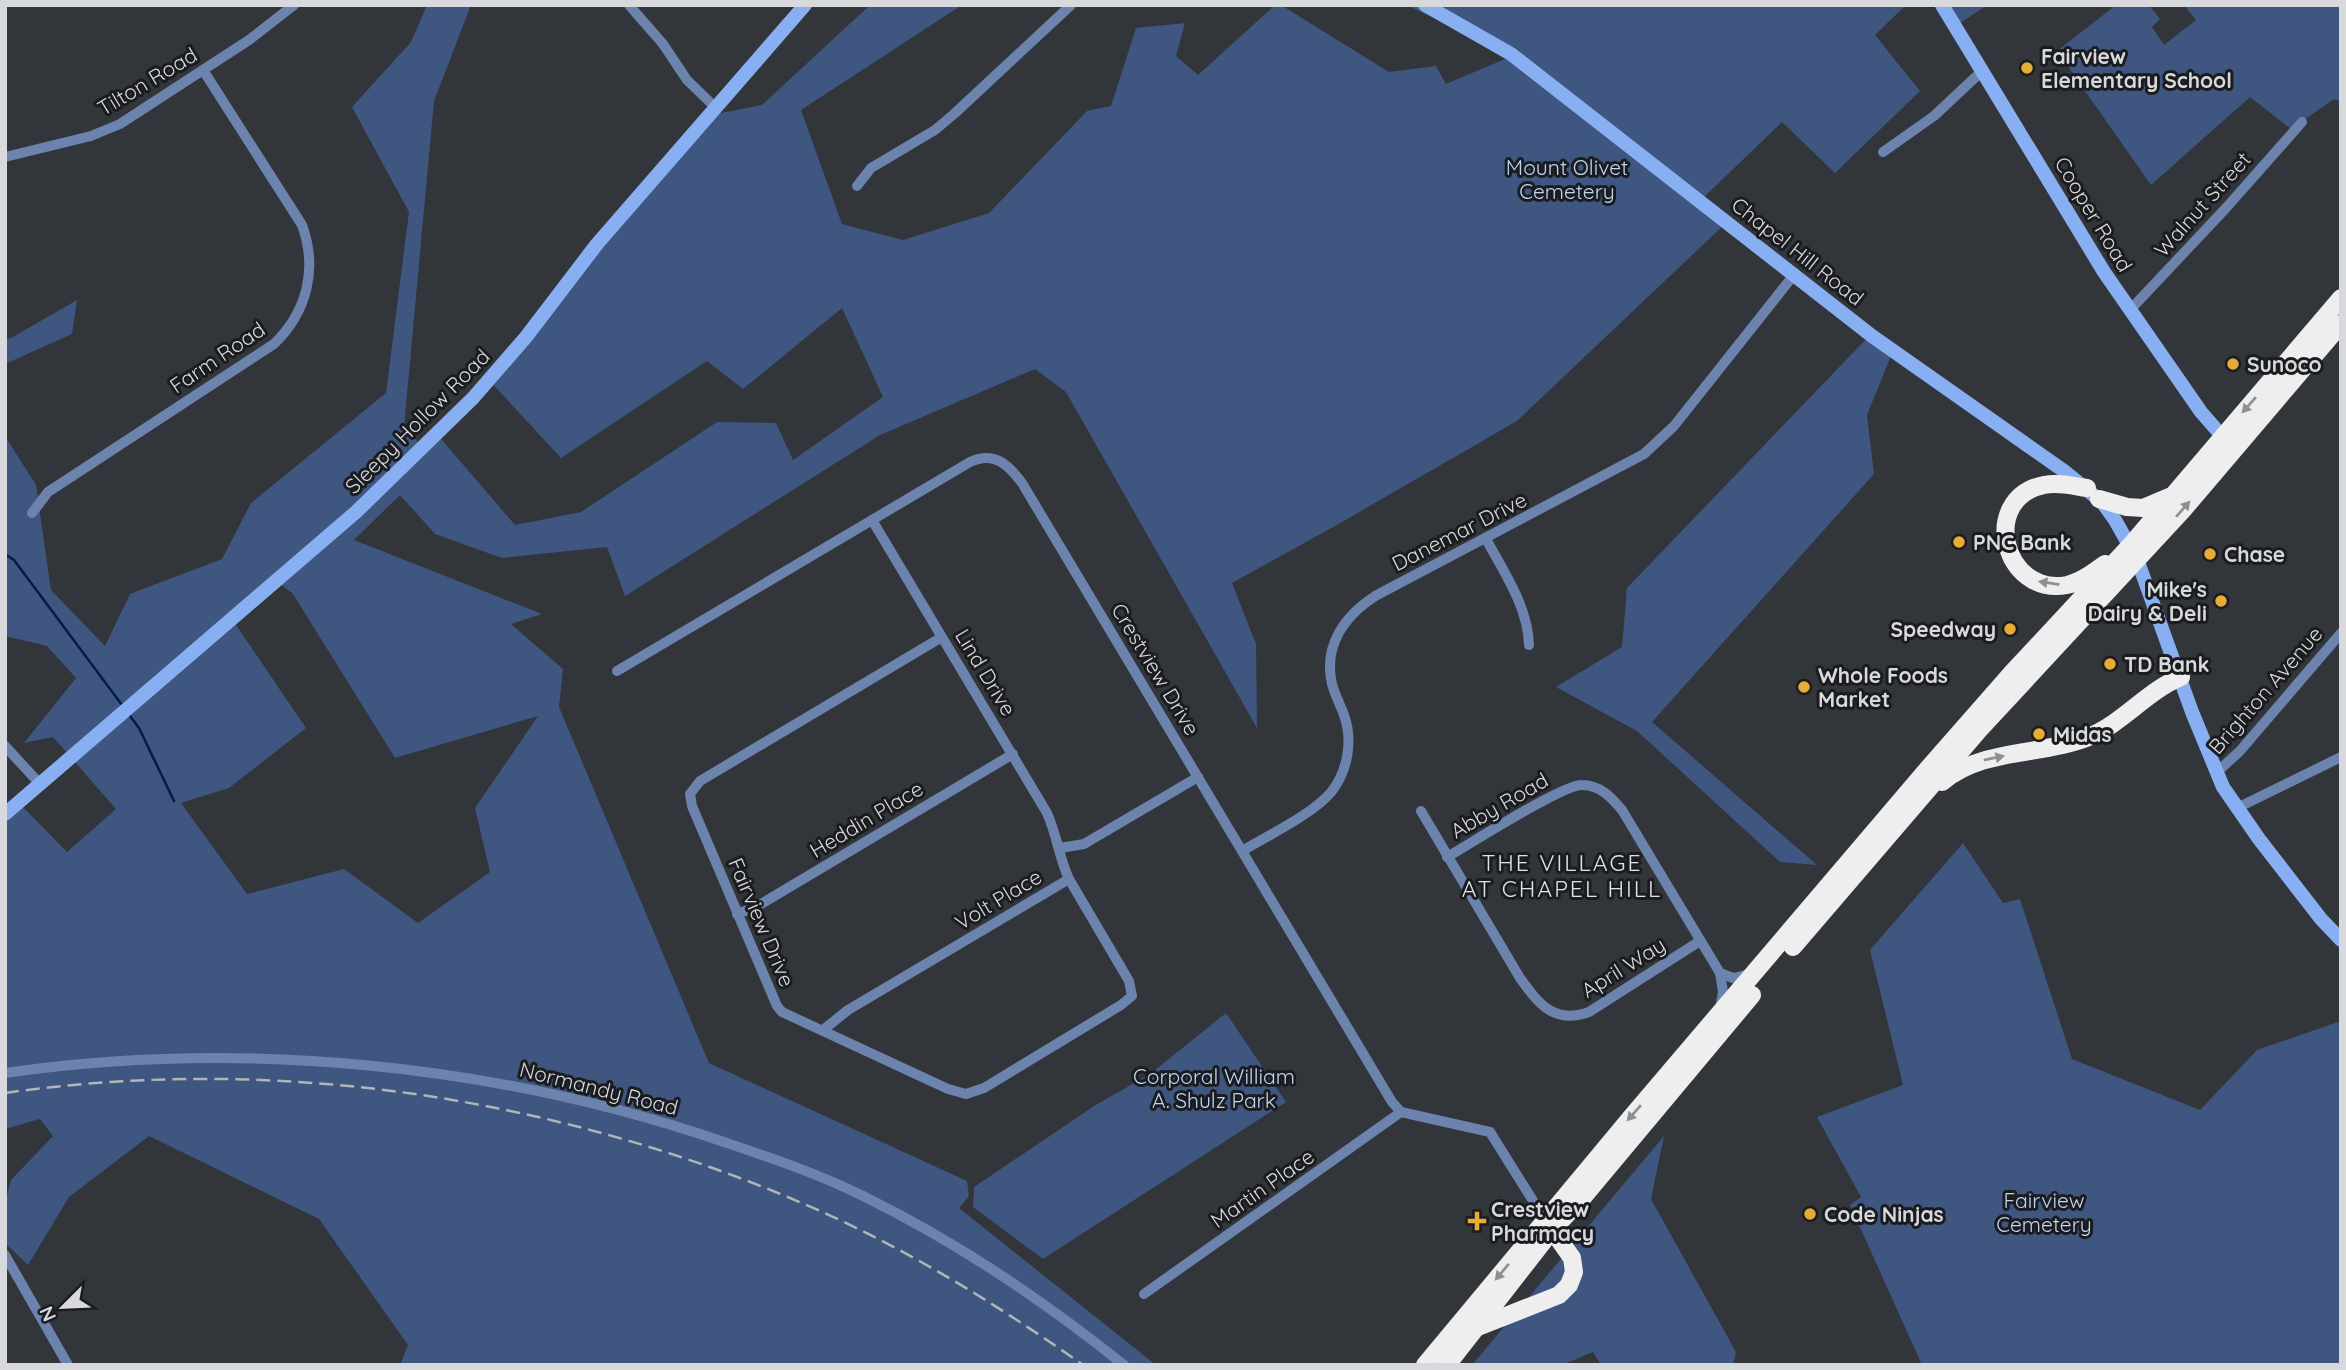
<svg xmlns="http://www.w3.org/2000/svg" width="2346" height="1370" viewBox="0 0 2346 1370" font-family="Quicksand,sans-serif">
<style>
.green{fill:#3e5680;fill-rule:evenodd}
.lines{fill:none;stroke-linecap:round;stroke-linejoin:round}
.stream{stroke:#031c4c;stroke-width:2.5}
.street{stroke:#6b83ad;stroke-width:10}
.secondary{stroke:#88aff1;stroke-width:14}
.highway{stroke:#eee;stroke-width:18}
.rail{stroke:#b2b4b7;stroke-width:2.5;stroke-dasharray:14 7;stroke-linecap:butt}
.oneway{fill:#8f9091}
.poi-dot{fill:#e6ac36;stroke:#1b1c1f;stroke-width:2.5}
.labels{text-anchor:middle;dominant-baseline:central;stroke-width:6;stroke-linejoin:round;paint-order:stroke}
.poi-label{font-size:21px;font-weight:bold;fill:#d7d9dc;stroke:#1b1c1f;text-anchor:start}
.street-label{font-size:21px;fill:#d7d9dc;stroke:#1b1c1f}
.park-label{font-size:21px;fill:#c0d4f4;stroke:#1b1c1f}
.neighbourhood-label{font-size:23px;letter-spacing:2px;fill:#dee2e9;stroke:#1b1c1f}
</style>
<rect width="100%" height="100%" fill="#32353a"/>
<!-- green -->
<g class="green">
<path d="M427,5H471L434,101L404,427L422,446L436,433L515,525L581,512L717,422L776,423L793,460L883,397L842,308L743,389L707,361L561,458L488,379L711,115L762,105L870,5H962L801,110L842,224L903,240L989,213L1087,111L1111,106L1136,28L1185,23L1176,56L1198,75L1275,5H1281L1389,72L1436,66L1446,84L1512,56L1407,5H1906L1875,35L1920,91L1835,173L1782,122L1700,201L1726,223L1517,421L1335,526L1232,583L1256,644L1257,728L1066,392L1035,369L880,435L625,596L607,547L502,558L435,534L400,495L354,540L542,614L511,624L563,669L559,707L709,1063L967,1181L969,1196L959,1208L1156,1365H400L408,1345L319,1219L149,1136L69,1197L28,1265L5,1243V1203L11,1180L53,1136L40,1119L5,1129V811L17,801L67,852L116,809L53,737L24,743L76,678L47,646L5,636V436L36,485L51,590L105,646L130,594L222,559L251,503L386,393L409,212L352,107L411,42ZM279,583L293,594L395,758L538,716L475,808L490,872L418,923L344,869L247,894L181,803L229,788L306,728L234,622Z"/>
<path d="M1939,5H1987L1953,28Z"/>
<path d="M2116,5H2149L2160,19L2152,27L2164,45L2196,20L2184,5H2341V102L2334,99L2291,129L2250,97L2151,185L2057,51Z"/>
<path d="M77,300L72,334L5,364V339L11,338Z"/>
<path d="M1870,335L1893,351L1867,415L1874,474L1652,722L1817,865L1780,862L1637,731L1556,687L1622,647L1627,588Z"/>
<path d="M1963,843L2003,903L2020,899L2072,1059L2200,1110L2257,1050L2341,1021V1365H1922L1850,1205L1861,1197L1817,1117L1903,1085L1870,950Z"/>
<path d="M1226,1013L1286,1102L1043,1259L973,1207L974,1187L1094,1106L1150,1074Z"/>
<path d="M1664,1136L1651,1199L1736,1352L1733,1365H1601L1593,1352L1562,1365H1472Z"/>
</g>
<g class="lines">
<!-- stream -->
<g class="stream">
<path d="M5,554L14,560L122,705"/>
<path d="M130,716L139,728L174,801"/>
</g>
<!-- street -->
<g class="street">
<path d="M629,5L663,44L687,80L717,109"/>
<path d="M1883,152L1934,116L1982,71"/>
<path d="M5,157L91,136L120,124L249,40L294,5"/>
<path d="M857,186L871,168L935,130L954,114L1071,5"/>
<path d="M2130,310L2226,208L2302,122"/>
<path d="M32,513L48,492L274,344C307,312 318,269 302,225L203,70"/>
<path d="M872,520L1047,813C1057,835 1059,858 1069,879L1129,981L1132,996L1121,1005L984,1088L966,1094L948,1089L782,1012L777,1006L692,806L690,794L700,781L942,637"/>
<path d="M1486,539C1504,572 1528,607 1529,645"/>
<path d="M617,671L970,462C994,451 1008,464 1022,483L1392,1102L1401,1112L1490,1132L1545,1220"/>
<path d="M5,746L40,784"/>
<path d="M2217,772L2240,751L2341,633"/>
<path d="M2237,808L2341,757"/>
<path d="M1421,811L1520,978C1538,1003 1554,1025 1589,1012L1700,941"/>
<path d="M1060,848L1084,844L1198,777"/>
<path d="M1242,851C1267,836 1315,813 1332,791C1348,770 1353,740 1344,715C1340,704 1335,695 1332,684C1323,645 1345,615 1377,595L1644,454L1674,426L1793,276"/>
<path d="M1447,857C1470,844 1563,784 1582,785C1600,785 1611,797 1622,810L1720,973L1723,992L1720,1009"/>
<path d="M737,914L756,907L1013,754"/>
<path d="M1720,973L1733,978L1750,974"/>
<path d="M823,1030L848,1010L1069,879"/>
<path d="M5,1073C244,1039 496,1064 724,1142C771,1158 819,1174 863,1196C957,1242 1043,1300 1124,1365"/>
<path d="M5,1255L68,1365"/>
<path d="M1144,1294L1401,1112"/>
</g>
<!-- secondary -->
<g class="secondary">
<path d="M1425,5L1511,54L1872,336L2064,471L2102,502L2115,520L2137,559L2192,712L2223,787L2259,839L2321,919L2341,940"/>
<path d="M1942,5L2104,272L2201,412L2222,436"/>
<path d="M5,814L356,512L473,398L526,337L597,244L805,5"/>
</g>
<!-- highway -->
<g class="highway">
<path d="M2087,488C2073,486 2058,482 2044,485C1979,498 2003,597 2067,585C2081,582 2094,572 2105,564"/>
<path d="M2099,499L2127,507L2143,508L2169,497"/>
<path d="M1942,782C1983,748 2039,756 2086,738C2123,724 2145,692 2181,677"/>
<path d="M1793,947L1979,730L2182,511L2341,324"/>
<path d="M1478,1327L1559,1295L1569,1285L1574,1272L1572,1258L1546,1221"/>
<path d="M1425,1365L1633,1115L1931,765L2011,674L2130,546L2341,298"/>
<path d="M1447,1365L1553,1229L1584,1196L1752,995"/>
</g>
<!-- rail -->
<path class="rail" d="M5,1093C270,1055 544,1095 790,1198C894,1241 991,1300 1083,1365"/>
</g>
<!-- one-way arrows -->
<defs><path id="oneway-solid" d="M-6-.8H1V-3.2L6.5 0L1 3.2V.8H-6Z" transform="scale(1.75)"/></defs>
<g class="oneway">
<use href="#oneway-solid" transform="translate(2249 405) rotate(131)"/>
<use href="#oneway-solid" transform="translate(2183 509) rotate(-49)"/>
<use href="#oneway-solid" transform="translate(2049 583) rotate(-171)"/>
<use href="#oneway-solid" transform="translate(1994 758) rotate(-11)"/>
<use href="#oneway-solid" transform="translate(1634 1113) rotate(131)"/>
<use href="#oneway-solid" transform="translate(1502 1272) rotate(130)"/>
</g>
<!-- markers -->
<g class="poi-dot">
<circle cx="2027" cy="68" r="7"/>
<circle cx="2233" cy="364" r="7"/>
<circle cx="1959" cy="542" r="7"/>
<circle cx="2210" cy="554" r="7"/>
<circle cx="2221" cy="601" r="7"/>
<circle cx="2010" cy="629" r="7"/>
<circle cx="2110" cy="664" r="7"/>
<circle cx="1804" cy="687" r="7"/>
<circle cx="2039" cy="734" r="7"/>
<circle cx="1810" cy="1214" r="7"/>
<path d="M1473.5 1210.5h7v7h7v7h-7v7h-7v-7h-7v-7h7z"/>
</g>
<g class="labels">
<!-- poi labels -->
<g class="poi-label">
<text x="2041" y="56">Fairview<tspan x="2041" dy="24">Elementary School</tspan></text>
<text x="2247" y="364">Sunoco</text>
<text x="1973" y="542">PNC Bank</text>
<text x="2224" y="554">Chase</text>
<text x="2207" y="589" text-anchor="end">Mike's<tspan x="2207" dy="24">Dairy &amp; Deli</tspan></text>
<text x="1996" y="629" text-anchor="end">Speedway</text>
<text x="2124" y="664">TD Bank</text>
<text x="1818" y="675">Whole Foods<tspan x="1818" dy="24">Market</tspan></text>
<text x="2053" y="734">Midas</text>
<text x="1491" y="1209">Crestview<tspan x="1491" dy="24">Pharmacy</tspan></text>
<text x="1824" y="1214">Code Ninjas</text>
</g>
<!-- street labels -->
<g class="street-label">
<text transform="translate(147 81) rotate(-31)">Tilton Road</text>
<text transform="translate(2202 204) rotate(-48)">Walnut Street</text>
<text transform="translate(2094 214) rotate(59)">Cooper Road</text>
<text transform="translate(1798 251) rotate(38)">Chapel Hill Road</text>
<text transform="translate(217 357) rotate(-34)">Farm Road</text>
<text transform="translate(417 421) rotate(-45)">Sleepy Hollow Road</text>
<text transform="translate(1459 531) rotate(-27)">Danemar Drive</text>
<text transform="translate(1156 669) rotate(59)">Crestview Drive</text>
<text transform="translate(986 672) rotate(59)">Lind Drive</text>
<text transform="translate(2265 690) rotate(-49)">Brighton Avenue</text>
<text transform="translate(1499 805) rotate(-30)">Abby Road</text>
<text transform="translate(866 819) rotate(-31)">Heddin Place</text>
<text transform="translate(998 899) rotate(-31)">Volt Place</text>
<text transform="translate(762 922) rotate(67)">Fairview Drive</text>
<text transform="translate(1623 967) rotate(-32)">April Way</text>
<text transform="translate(599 1088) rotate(14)">Normandy Road</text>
<text transform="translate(1262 1188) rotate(-35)">Martin Place</text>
</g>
<!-- park labels -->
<g class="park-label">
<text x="1567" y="167">Mount Olivet<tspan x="1567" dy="24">Cemetery</tspan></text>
<text x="1214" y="1076">Corporal William<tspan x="1214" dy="24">A. Shulz Park</tspan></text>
<text x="2044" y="1200">Fairview<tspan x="2044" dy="24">Cemetery</tspan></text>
</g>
<!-- neighbourhood labels -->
<g class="neighbourhood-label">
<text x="1562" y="862">THE VILLAGE<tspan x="1562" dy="26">AT CHAPEL HILL</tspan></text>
</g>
</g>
<!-- border -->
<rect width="2346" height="1370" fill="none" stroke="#d7d9dc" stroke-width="14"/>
<!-- north arrow -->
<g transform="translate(63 1307) rotate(246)" stroke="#1b1c1f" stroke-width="5" paint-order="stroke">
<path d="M0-5L12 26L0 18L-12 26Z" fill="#d7d9dc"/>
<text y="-10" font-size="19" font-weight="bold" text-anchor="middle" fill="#d7d9dc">N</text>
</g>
</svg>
